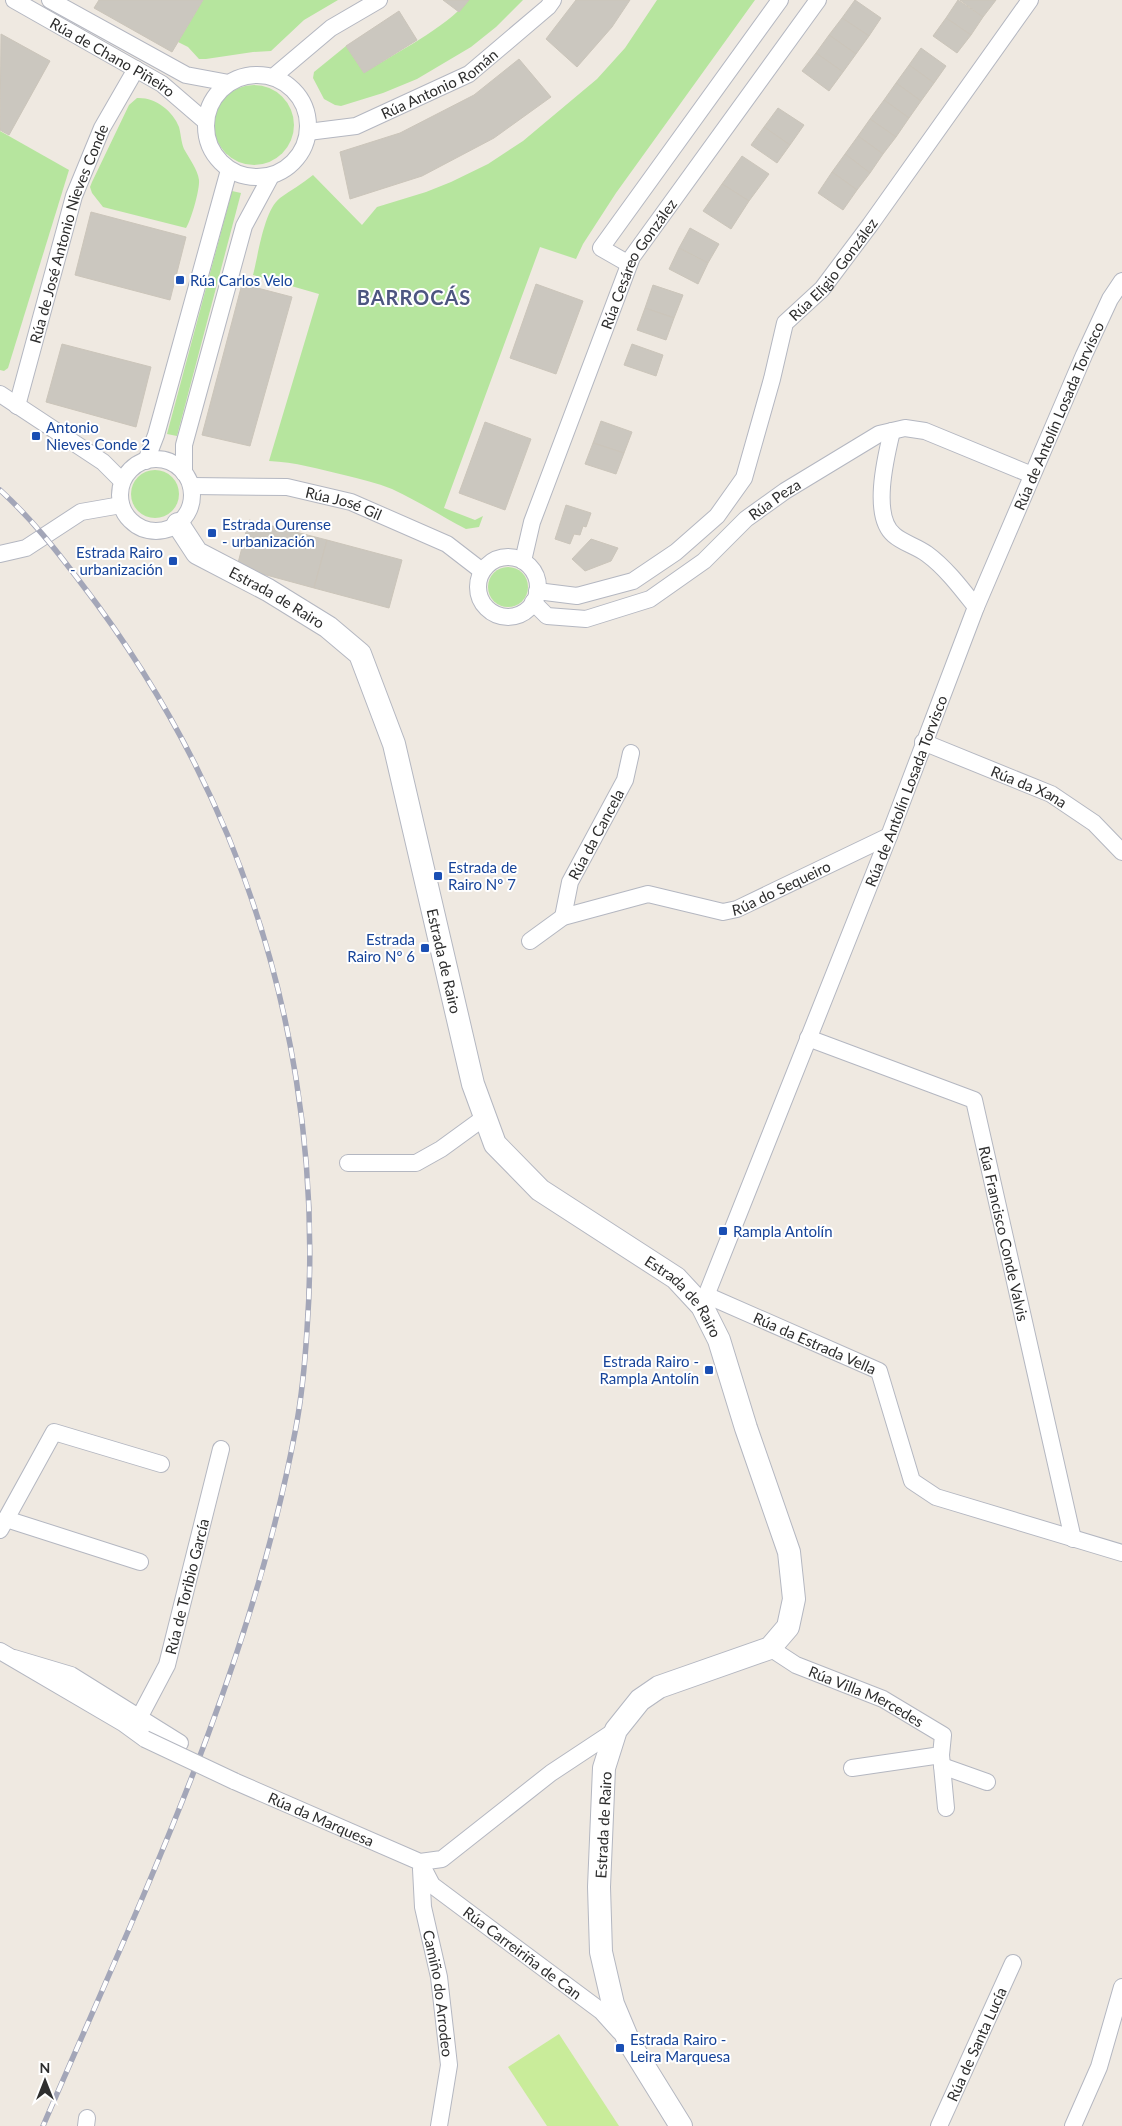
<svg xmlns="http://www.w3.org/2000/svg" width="1122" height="2126" viewBox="0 0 1122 2126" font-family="Lato,sans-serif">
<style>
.green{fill:#b6e59e}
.pitch{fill:#c9ec9a}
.building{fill:#cbc7bf;stroke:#cbc5ba}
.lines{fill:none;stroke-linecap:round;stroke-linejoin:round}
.street-casing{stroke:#b4b7c1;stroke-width:18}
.secondary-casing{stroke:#b4b7c1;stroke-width:24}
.street{stroke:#fff;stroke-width:16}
.secondary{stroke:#fff;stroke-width:22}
.rail-casing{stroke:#a3a6b8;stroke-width:5.5}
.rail{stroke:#fff;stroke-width:4;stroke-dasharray:11;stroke-linecap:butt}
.street-bridge-casing{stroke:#b4b7c1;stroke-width:18;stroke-linecap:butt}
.street-bridge{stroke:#fff;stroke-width:16}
.transit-dot{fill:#1a4fb4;stroke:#fff;stroke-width:2}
.labels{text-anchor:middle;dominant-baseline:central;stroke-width:4;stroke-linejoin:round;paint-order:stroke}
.street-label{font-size:15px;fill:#2e2e2e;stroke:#fff}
.transit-label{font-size:15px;fill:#164399;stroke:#fff;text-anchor:start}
.district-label{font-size:20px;font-weight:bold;letter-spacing:1px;fill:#4d5680;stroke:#fff}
</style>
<rect width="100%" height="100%" fill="#efe9e1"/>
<!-- green -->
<g class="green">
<path d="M203,0H338L304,20L271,51L253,52L206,59H199L188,47L178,42Z"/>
<path d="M469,0H523L496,27L471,47L417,79L383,93L341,106L335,105L324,99L313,78L314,72L346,46L364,73C397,52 444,29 469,0Z"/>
<path d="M657,0H755L616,193L583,244L576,259L540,247L444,508L475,520L483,516L479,527L466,529C441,516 418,501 392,489C377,483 360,479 344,475C319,469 295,462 269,461L319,294L253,275C258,256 264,210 280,198C291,190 302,184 313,175L362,225L377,207L426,192L451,182L488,164L523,141L597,79L625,48Z"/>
<circle cx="254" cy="125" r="40"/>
<path d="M137,98C155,97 173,111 179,127C181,134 181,142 184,149C189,158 198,170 199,180C200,189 191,221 186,228L103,207L92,193L90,187L92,182L129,105Z"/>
<path d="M0,131L69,170L8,368L4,371L0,370Z"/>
<path d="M232,191L241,193L177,436L167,434Z"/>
<circle cx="155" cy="494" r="24"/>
<circle cx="508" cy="587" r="20"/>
</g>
<!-- pitch -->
<path class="pitch" d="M559,2034L619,2126H547L508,2067Z"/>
<!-- building -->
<g class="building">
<path d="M99,0H203L172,52L94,8Z"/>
<path d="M443,0H469L459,12Z"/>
<path d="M576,0H630L612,27L577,67L546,39Z"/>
<path d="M855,0L881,18L869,36L842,18Z"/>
<path d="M958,0L983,17L971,35L946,18Z"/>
<path d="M960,0H996L983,17Z"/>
<path d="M399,11L417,40L364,73L346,46Z"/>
<path d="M842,18L869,36L856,54L829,35Z"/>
<path d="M946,18L971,35L957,53L933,36Z"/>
<path d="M1,34L50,61L9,135L0,130Z"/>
<path d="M829,35L856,54L843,72L816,53Z"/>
<path d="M921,48L946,66L934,83L909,65Z"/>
<path d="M816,53L843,72L829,91L802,71Z"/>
<path d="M519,59L551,97L494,138L422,176L350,199L340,152L400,133L474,95Z"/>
<path d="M909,65L934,83L921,101L896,83Z"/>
<path d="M896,83L921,101L909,118L884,100Z"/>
<path d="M884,100L909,118L896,137L870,119Z"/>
<path d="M778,108L804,125L790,145L764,127Z"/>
<path d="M870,119L896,137L883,154L858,136Z"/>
<path d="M764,127L790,145L777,163L751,145Z"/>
<path d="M858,136L883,154L870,173L845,154Z"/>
<path d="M845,154L870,173L857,190L832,172Z"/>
<path d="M742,156L769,174L749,201L722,184Z"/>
<path d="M832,172L857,190L843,210L818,193Z"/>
<path d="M722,184L749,201L731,229L703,211Z"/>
<path d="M91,212L186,237L170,300L75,275Z"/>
<path d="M690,228L719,244L708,263L679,248Z"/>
<path d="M679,248L708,263L698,284L669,269Z"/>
<path d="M242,284L292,297L250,446L202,435Z"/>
<path d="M536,284L583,301L556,374L510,358Z"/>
<path d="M653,285L683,295L674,318L645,308Z"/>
<path d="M645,308L674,318L666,340L637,330Z"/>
<path d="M62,344L151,367L136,427L46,402Z"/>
<path d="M632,344L663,355L656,376L624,365Z"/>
<path d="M601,421L632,432L624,453L593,443Z"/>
<path d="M485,422L531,439L505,510L459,493Z"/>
<path d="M593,443L624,453L616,474L585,464Z"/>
<path d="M566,505L591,513L586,527L583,526L580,535L574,534L570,544L555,539Z"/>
<path d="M249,520L327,540L314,588L237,567Z"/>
<path d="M591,539L618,548L611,561L585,571L572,559Z"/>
<path d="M327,540L402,560L389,608L314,588Z"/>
</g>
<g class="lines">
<defs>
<g id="street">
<path id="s1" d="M14,0L162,84L205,121"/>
<path d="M50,0L186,75L229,83"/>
<circle cx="257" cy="126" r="51"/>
<path d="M273,77L331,28L379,0"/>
<path id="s2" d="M308,132L356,126L469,74L548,7L553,0"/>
<path d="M629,264L601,248L780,0"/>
<path d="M0,394L103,462L122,481"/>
<path id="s3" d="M17,406L74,196L102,128L136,69"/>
<path d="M892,431C886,456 871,516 894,535C903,543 916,546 927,554C946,568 961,588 976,607"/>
<circle cx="156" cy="495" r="36"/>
<path d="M146,461L156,435L229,170"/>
<path d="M184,473V445L244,226L271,176"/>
<path id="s4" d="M191,486L287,487L351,502L447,544L482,571"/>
<path d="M0,554L26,548L81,512L121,505"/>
<circle cx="508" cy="587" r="30"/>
<path id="s5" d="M523,561L532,522L632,257L818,0"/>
<path id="s6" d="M537,591L577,596L633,581L676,552L717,516L744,478L772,379L785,323L822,289L870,225L1030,0"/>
<path id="s7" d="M533,602L547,616L586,619L650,599L704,561L746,519L785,491L879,434L905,428L925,431L1032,475"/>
<path id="s8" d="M923,742L1051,794L1094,823L1122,852"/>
<path id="s9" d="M563,917L570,882L625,780L631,753"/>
<path id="s10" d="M530,941L563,917L648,894L723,912L737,909L889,836"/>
<path id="s11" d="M808,1038L974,1100L1073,1539"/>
<path d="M348,1163H416L441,1149L485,1117"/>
<path id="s12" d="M706,1295L879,1371L912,1481L936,1497L1122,1553"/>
<path id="s13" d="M702,1306L889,836L976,607L1084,355L1110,299L1122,281"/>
<path d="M6,1519L140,1562"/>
<path d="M0,1530L54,1432L161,1464"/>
<path id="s14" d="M770,1648L796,1665L883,1699L943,1735L941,1755L852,1768"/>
<path d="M0,1651L123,1723L145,1739"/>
<path d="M14,1658L71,1675L180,1743"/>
<path id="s15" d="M139,1718L167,1665L221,1449"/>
<path d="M941,1755L946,1808"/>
<path d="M942,1766L987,1782"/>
<path id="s16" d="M234,1781L420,1862L442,1859L551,1773L616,1730"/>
<path id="s17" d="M420,1862L432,1885L601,2011L620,2032"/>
<path id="s18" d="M421,1869L423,1907L439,1977L449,2065L439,2126"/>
<path d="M86,2126L87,2118"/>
<path id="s19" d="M939,2126L1013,1963"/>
<path d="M1073,2126L1099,2067L1122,1987"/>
</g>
<g id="secondary">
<path id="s20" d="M178,524L197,553L268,590L328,627L360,654L394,744L473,1084L495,1144L540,1190L676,1278L702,1306L719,1340L746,1428L789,1552L794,1599L788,1627L770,1648L659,1687L640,1700L616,1730L604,1768L599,1887L601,1952L613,2004L629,2042L681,2126"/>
</g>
</defs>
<!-- street casing -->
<use href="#street" class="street-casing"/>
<!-- secondary casing -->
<use href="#secondary" class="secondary-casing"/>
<!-- street -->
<use href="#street" class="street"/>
<!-- secondary -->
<use href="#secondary" class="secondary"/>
<defs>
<path id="rail" d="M0,490C31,518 56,550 81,583C141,661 190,745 228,836C292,992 319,1161 307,1330C305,1362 302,1395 296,1427C251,1672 141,1899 43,2126"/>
</defs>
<!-- rail casing -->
<use href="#rail" class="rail-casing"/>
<!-- rail -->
<use href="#rail" class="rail"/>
<defs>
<path id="street-bridge" d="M145,1739L234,1781"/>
</defs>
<!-- street-bridge casing -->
<use href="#street-bridge" class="street-bridge-casing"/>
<!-- street-bridge -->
<use href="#street-bridge" class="street-bridge"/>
</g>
<!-- markers -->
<g class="transit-dot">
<rect x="175" y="275" width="10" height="10" rx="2.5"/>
<rect x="31" y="431" width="10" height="10" rx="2.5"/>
<rect x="207" y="528" width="10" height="10" rx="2.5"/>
<rect x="168" y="556" width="10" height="10" rx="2.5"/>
<rect x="433" y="871" width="10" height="10" rx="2.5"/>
<rect x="420" y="943" width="10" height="10" rx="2.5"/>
<rect x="718" y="1226" width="10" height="10" rx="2.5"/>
<rect x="704" y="1365" width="10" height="10" rx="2.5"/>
<rect x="615" y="2043" width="10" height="10" rx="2.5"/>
</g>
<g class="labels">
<!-- street labels -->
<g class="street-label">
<text stroke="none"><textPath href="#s1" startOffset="114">Rúa de Chano Piñeiro</textPath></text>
<text stroke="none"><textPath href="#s2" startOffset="142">Rúa Antonio Román</textPath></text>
<text stroke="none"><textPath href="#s3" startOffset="180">Rúa de José Antonio Nieves Conde</textPath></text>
<text stroke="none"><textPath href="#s5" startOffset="320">Rúa Cesáreo González</textPath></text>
<text stroke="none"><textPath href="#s6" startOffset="484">Rúa Eligio González</textPath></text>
<text stroke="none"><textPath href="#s13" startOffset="959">Rúa de Antolín Losada Torvisco</textPath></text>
<text stroke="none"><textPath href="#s7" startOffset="286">Rúa Peza</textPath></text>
<text stroke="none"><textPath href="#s4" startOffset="155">Rúa José Gil</textPath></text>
<text stroke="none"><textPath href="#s20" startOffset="126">Estrada de Rairo</textPath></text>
<text stroke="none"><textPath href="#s8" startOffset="115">Rúa da Xana</textPath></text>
<text stroke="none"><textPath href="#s13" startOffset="554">Rúa de Antolín Losada Torvisco</textPath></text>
<text stroke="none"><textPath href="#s9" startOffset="90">Rúa da Cancela</textPath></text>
<text stroke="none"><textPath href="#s10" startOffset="269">Rúa do Sequeiro</textPath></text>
<text stroke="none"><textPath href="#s20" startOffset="546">Estrada de Rairo</textPath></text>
<text stroke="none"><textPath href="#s11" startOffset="314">Rúa Francisco Conde Valvis</textPath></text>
<text stroke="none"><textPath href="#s20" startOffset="981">Estrada de Rairo</textPath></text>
<text stroke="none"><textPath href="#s12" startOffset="119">Rúa da Estrada Vella</textPath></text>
<text stroke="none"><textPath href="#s15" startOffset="141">Rúa de Toribio García</textPath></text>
<text stroke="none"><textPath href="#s14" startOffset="108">Rúa Villa Mercedes</textPath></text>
<text stroke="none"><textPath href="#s16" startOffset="95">Rúa da Marquesa</textPath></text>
<text transform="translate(603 1825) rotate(-87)">Estrada de Rairo</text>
<text stroke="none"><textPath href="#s17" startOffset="139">Rúa Carreiriña de Can</textPath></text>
<text stroke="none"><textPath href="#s18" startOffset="126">Camiño do Arrodeo</textPath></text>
<text stroke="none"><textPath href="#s19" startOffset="90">Rúa de Santa Lucía</textPath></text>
</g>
<!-- transit labels -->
<g class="transit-label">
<text x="190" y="280">Rúa Carlos Velo</text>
<text x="46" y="427">Antonio<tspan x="46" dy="17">Nieves Conde 2</tspan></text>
<text x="222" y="524">Estrada Ourense<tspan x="222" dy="17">- urbanización</tspan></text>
<text x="163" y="552" text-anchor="end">Estrada Rairo<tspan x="163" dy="17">- urbanización</tspan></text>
<text x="448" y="867">Estrada de<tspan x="448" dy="17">Rairo Nº 7</tspan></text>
<text x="415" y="939" text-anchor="end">Estrada<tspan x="415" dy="17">Rairo Nº 6</tspan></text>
<text x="733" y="1231">Rampla Antolín</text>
<text x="699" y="1361" text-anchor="end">Estrada Rairo -<tspan x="699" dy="17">Rampla Antolín</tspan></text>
<text x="630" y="2039">Estrada Rairo -<tspan x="630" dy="17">Leira Marquesa</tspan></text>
</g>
<!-- district labels -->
<g class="district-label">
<text x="414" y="297">BARROCÁS</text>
</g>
</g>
<!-- north arrow -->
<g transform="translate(45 2081)" stroke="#ffffff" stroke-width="4" paint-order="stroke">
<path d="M0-4L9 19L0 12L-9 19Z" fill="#2e2e2e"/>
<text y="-8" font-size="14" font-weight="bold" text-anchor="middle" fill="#2e2e2e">N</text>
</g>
</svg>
